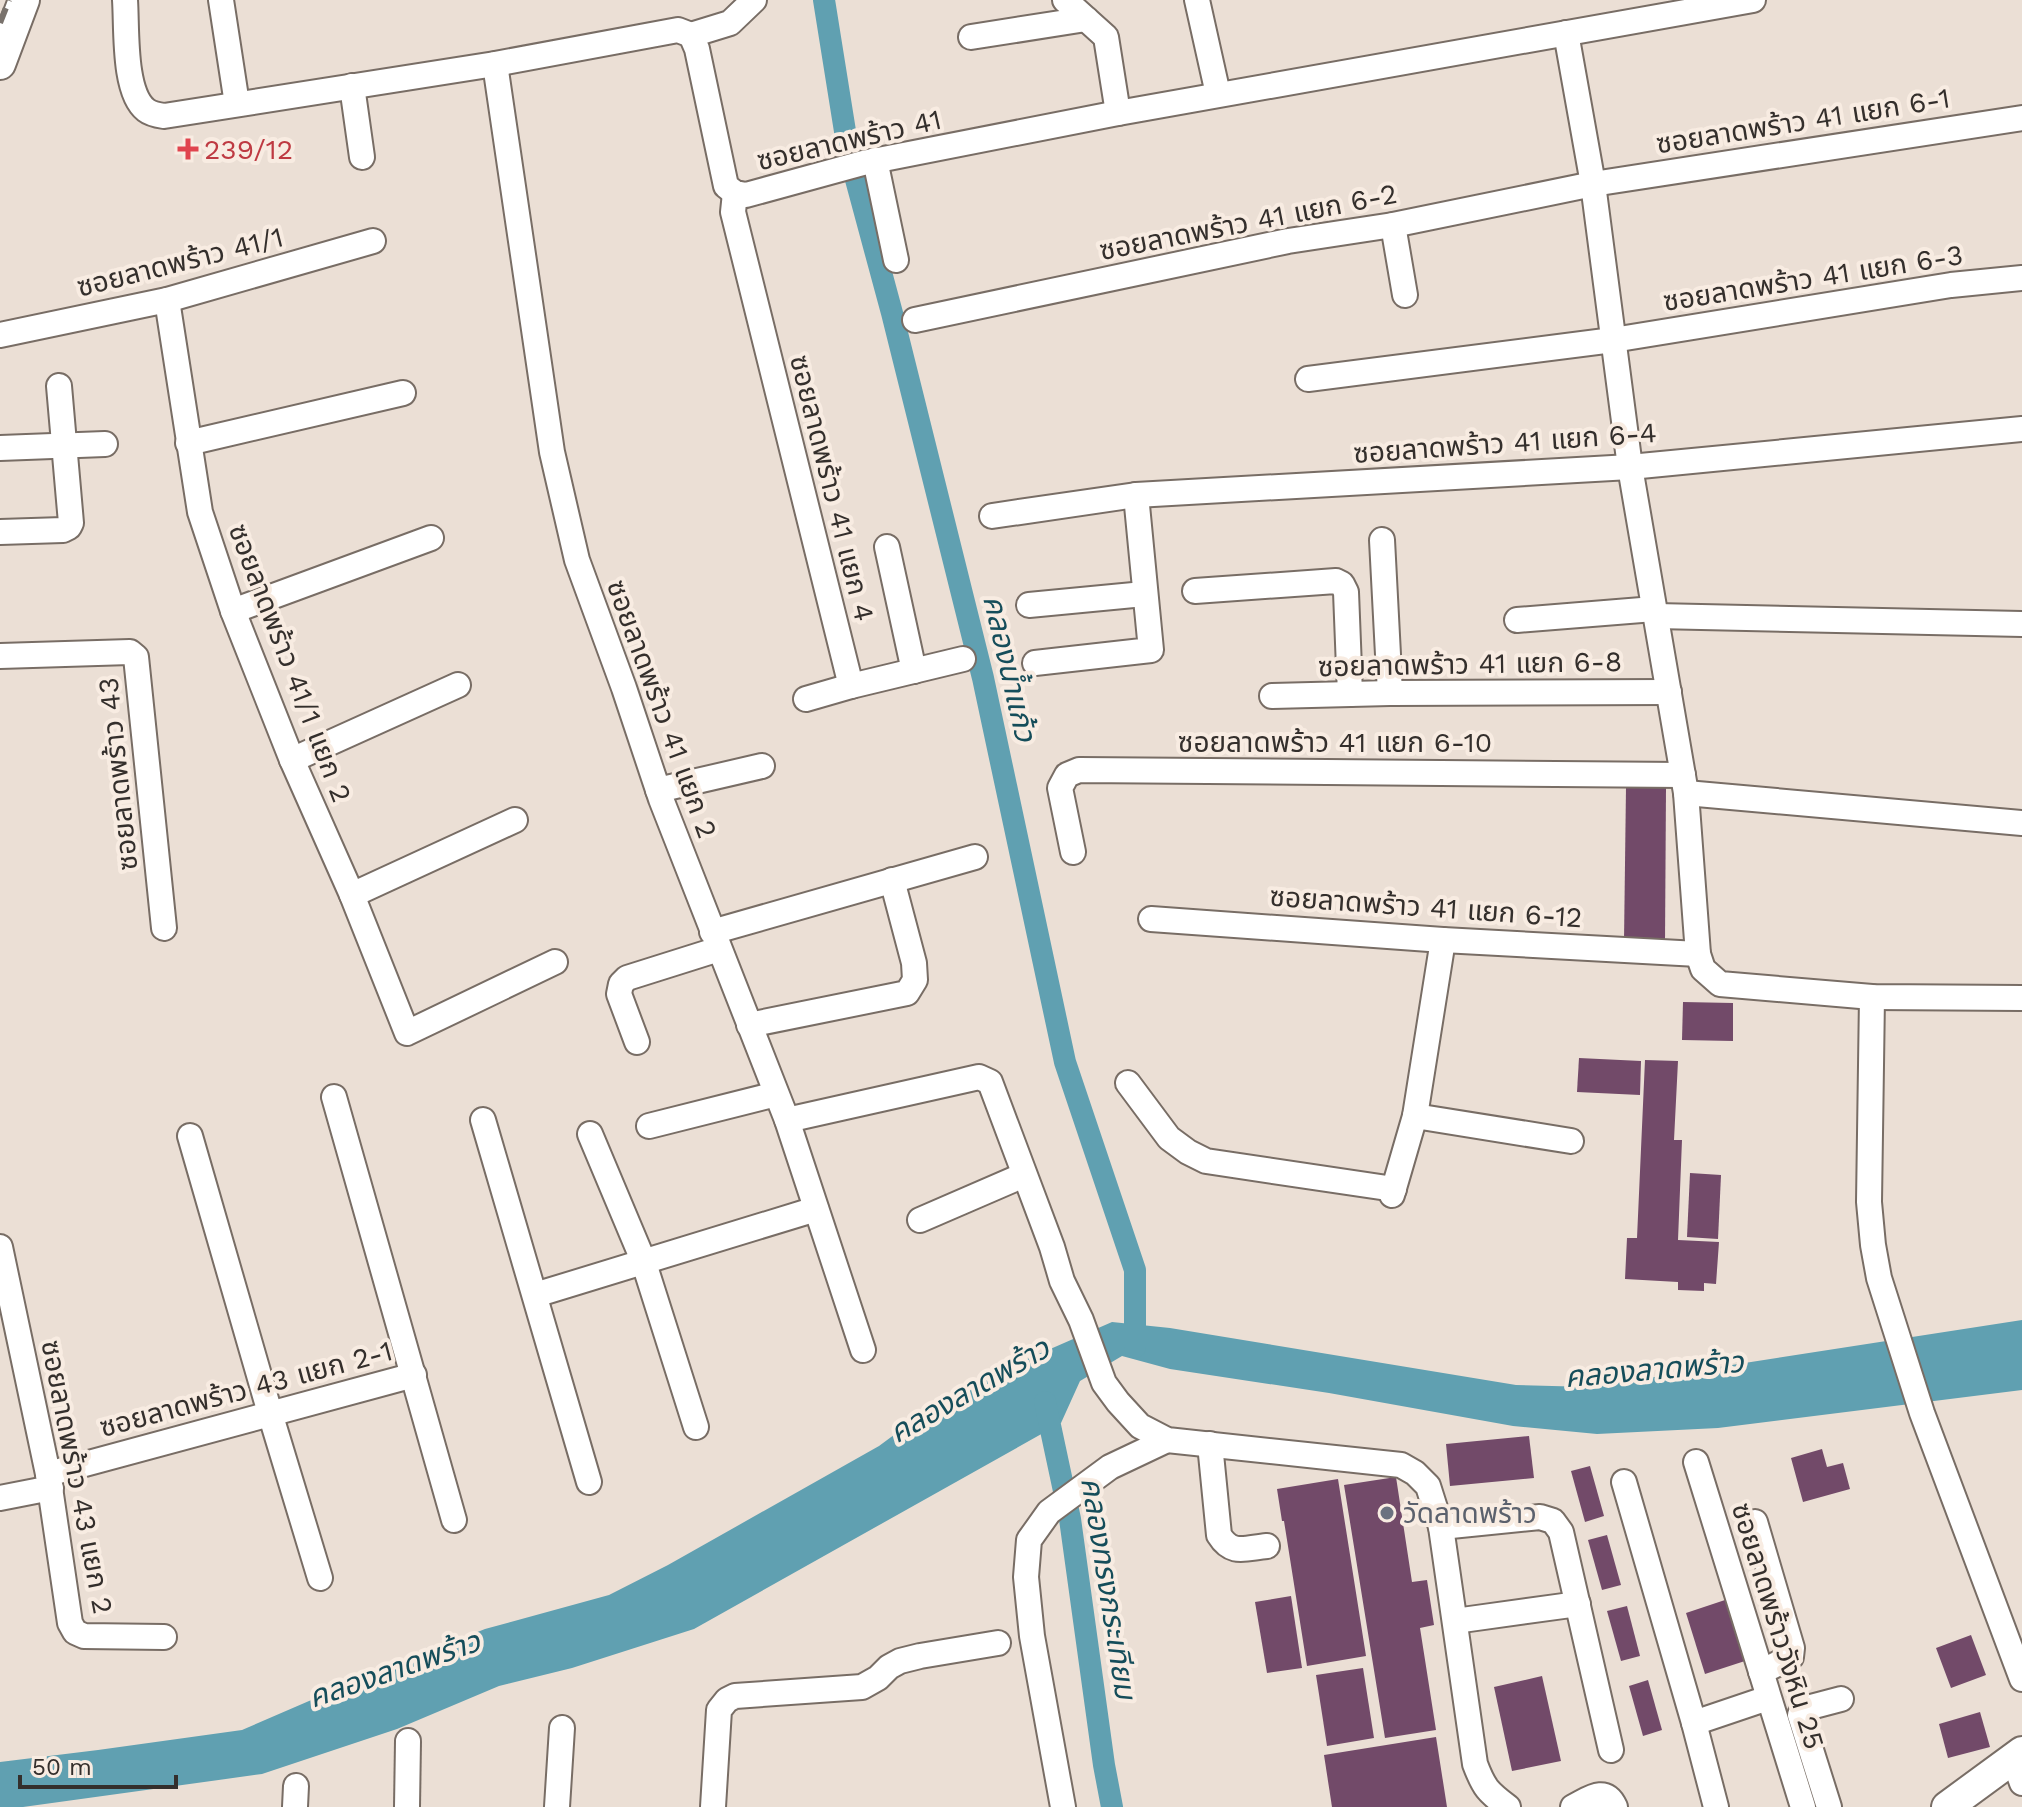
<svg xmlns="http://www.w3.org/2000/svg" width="2022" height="1807" viewBox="0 0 2022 1807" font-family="'Work Sans','Noto Sans Thai',sans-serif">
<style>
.water{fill:#60a0b1}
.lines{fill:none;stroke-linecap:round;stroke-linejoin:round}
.canal{stroke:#60a0b1;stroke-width:22}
.building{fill:#724a69}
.minor-casing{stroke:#786d65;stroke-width:28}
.major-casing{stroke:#786d65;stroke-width:34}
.minor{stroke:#fff;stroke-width:24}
.major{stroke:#fff;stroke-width:30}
.rail{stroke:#79726c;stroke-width:6;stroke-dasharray:16 8;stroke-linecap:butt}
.health-dot{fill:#e0444e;stroke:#f8ece2;stroke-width:3}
.worship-dot{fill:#6b7280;stroke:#f8ece2;stroke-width:3}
.labels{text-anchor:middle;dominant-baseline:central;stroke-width:8;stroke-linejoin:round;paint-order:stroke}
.street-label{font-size:28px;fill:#342f2c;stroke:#f8ece2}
.health-label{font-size:28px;fill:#be3a42;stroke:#f8ece2;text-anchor:start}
.worship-label{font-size:28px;fill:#5b616d;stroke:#f8ece2;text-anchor:start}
.water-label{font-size:30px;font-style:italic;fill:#154d5a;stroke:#f8ece2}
</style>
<rect width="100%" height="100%" fill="#ebdfd5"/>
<!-- water -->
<path class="water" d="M2022,1320V1390L1718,1428L1597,1434L1513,1426L1329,1393L1170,1369L1122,1356L1080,1381L1061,1423L694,1629L572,1668L499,1686L397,1729L262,1774L23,1807H0V1762L98,1750L242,1730L353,1682L485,1629L609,1595L668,1565L879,1446L952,1392L1112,1322L1170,1328L1516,1385L1590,1387Z"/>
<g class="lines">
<!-- canal -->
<g class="canal">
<path d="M824,0L848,150L892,313L983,678L1065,1062L1135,1270V1347"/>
<path d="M1045,1402L1070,1519L1104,1765L1112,1807"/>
</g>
</g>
<!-- building -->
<g class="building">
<path d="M1626,787L1666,788L1665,941H1624Z"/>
<path d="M1683,1002L1733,1003V1041L1682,1040Z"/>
<path d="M1579,1058L1641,1061L1640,1095L1577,1092Z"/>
<path d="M1645,1060L1678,1061L1674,1140H1682L1678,1240L1719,1242L1716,1284L1704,1283V1291L1678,1290V1282L1625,1279L1627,1238H1637Z"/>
<path d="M1690,1173L1721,1175L1718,1239L1687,1237Z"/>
<path d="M1529,1436L1534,1478L1450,1486L1446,1444Z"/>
<path d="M1822,1449L1827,1467L1843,1463L1850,1489L1803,1502L1791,1458Z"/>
<path d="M1590,1466L1604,1516L1585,1522L1571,1471Z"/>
<path d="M1396,1477L1412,1582L1427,1580L1434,1625L1420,1628L1436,1730L1385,1738L1344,1485Z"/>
<path d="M1338,1479L1366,1656L1307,1666L1284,1521H1282L1277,1489Z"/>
<path d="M1607,1535L1621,1585L1602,1590L1588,1540Z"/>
<path d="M1291,1596L1302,1668L1267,1673L1255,1602Z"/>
<path d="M1728,1599L1748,1660L1705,1674L1686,1613Z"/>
<path d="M1627,1606L1640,1656L1621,1661L1607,1611Z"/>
<path d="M1971,1635L1986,1675L1951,1688L1936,1648Z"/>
<path d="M1363,1668L1374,1738L1327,1746L1316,1675Z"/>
<path d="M1542,1676L1561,1761L1512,1771L1494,1687Z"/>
<path d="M1648,1680L1662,1730L1643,1736L1629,1686Z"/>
<path d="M1980,1712L1990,1747L1948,1758L1939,1724Z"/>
<path d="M1436,1737L1447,1807H1332L1324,1755Z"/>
</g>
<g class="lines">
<defs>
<g id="minor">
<path d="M125,0C127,28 123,92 146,110C151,114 157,115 164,116L495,64L678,30L691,35L697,49L726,186L735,193L746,195L863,163L1118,113L1753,0"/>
<path d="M221,0L237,104"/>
<path d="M1065,0L1106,37L1118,113"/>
<path d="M1197,0L1218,94"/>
<path d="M1566,33L1593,184L1630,467L1686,793L1698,954L1703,969L1720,984L1872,997L2022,998"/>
<path d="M691,35L730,23L754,0"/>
<path d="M971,37L1086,19"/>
<path d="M495,64L552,452L577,560L624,688L661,799L787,1120L863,1350"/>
<path d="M352,86L362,157"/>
<path d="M875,160L896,260"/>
<path d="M735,193L733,212L851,686L963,659"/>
<path d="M1393,225L1405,295"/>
<path d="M167,300L200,512L233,611L292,760L352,895L407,1033L555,962"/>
<path d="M915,320L1288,241L1393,225L1593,184L2022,118"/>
<path d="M0,335L167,300L373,241"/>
<path d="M1308,379L1613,340L1951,285L2022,278"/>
<path d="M188,443L403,393"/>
<path d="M0,448L105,444"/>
<path d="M992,516L1136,495L1630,467L2022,429"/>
<path d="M0,532L63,530L69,527L71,523L59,386"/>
<path d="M1382,540L1390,693"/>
<path d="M887,547L914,671"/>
<path d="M1195,591L1336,581L1342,584L1346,592L1350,694"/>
<path d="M1029,605L1144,594"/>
<path d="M233,611L431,538"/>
<path d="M1656,616L2022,624"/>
<path d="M1517,620L1654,609"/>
<path d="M0,656L130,652L136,657L164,928"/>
<path d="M1035,663L1151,650L1136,495"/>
<path d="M1272,696L1390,693L1669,692"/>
<path d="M806,699L851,686"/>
<path d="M292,760L458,685"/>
<path d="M658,790L762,766"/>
<path d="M1686,793L2022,823"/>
<path d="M1073,852L1060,788L1067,775L1079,770L1683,775"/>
<path d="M352,895L515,820"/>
<path d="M1151,919L1443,940L1698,954"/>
<path d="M712,932L975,857"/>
<path d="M1872,997L1869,1202L1873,1245L1879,1278L1922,1413L2022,1679"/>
<path d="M749,1025L907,993L915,980L914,963L892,880"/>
<path d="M637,1042L619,994L621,984L627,978L719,949"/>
<path d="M1128,1083L1169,1138L1188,1152L1206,1161L1394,1189"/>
<path d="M334,1097L454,1520"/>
<path d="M1415,1116L1571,1141"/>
<path d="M483,1120L589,1482"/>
<path d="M787,1120L979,1077L990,1082L1052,1247L1062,1281L1081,1320L1104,1383L1118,1402L1140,1426L1167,1440L1401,1465L1415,1473L1428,1486L1441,1527L1475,1764C1484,1788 1488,1792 1508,1807"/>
<path d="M649,1126L776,1094"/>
<path d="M590,1134L643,1260L696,1427"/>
<path d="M190,1136L270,1413L320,1578"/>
<path d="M1392,1195L1415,1116L1443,940"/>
<path d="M920,1220L1024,1175"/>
<path d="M0,1247L48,1474L70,1623L75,1632L84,1636L164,1637"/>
<path d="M535,1295L816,1209"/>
<path d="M1210,1444L1219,1535C1232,1556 1245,1548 1267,1546"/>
<path d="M1696,1462L1803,1807"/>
<path d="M48,1474L414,1375"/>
<path d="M1624,1482L1694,1723L1716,1807"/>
<path d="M0,1498L51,1488"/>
<path d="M1755,1522L1792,1648L1791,1657L1761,1672"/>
<path d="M1441,1527L1540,1517L1553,1521L1561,1532L1611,1750"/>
<path d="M1455,1621L1578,1604"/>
<path d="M1694,1723L1768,1698"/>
<path d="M2013,1758L2022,1783"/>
<path d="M295,1807L296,1786"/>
<path d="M407,1807L408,1741"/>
<path d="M557,1807L562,1728"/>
<path d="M713,1807L719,1710L727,1700L735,1696L862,1687L878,1678L889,1667L900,1661L920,1656L998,1643"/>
<path d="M1063,1807L1032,1636L1026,1577L1029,1540L1049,1512L1110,1467L1167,1440"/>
<path d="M1573,1807C1589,1799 1605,1785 1615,1807"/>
<path d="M1829,1807L1800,1715L1803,1709L1841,1699"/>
</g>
<g id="major">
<path d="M0,64L24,0"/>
<path d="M1947,1807L2022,1752"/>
</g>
</defs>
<!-- minor casing -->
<use href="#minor" class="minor-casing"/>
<!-- major casing -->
<use href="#major" class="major-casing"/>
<!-- minor -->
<use href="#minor" class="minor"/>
<!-- major -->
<use href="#major" class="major"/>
<!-- rail -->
<path class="rail" d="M0,23L9,0"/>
</g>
<!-- markers -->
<path class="health-dot" d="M184 137h8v8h8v8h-8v8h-8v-8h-8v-8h8z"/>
<circle class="worship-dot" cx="1387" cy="1513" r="8"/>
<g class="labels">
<!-- street labels -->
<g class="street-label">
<text transform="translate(1803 121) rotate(-9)">ซอยลาดพร้าว 41 แยก 6-1</text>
<text transform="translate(849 140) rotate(-13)">ซอยลาดพร้าว 41</text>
<text transform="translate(1248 222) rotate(-11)">ซอยลาดพร้าว 41 แยก 6-2</text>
<text transform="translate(180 262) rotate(-14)">ซอยลาดพร้าว 41/1</text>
<text transform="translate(1813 278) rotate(-9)">ซอยลาดพร้าว 41 แยก 6-3</text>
<text transform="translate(1505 443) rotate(-4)">ซอยลาดพร้าว 41 แยก 6-4</text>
<text transform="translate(832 488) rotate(76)">ซอยลาดพร้าว 41 แยก 4</text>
<text transform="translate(290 663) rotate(69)">ซอยลาดพร้าว 41/1 แยก 2</text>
<text transform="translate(1470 664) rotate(-1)">ซอยลาดพร้าว 41 แยก 6-8</text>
<text transform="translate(662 709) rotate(70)">ซอยลาดพร้าว 41 แยก 2</text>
<text x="1335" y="742">ซอยลาดพร้าว 41 แยก 6-10</text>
<text transform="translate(118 774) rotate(-96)">ซอยลาดพร้าว 43</text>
<text transform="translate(1426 907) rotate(4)">ซอยลาดพร้าว 41 แยก 6-12</text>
<text transform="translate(246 1389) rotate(-15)">ซอยลาดพร้าว 43 แยก 2-1</text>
<text transform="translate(77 1477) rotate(79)">ซอยลาดพร้าว 43 แยก 2</text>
<text transform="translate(1778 1626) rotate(73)">ซอยลาดพร้าววังหิน 25</text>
</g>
<!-- health labels -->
<g class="health-label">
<text x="204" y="149">239/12</text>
</g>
<!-- worship labels -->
<g class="worship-label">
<text x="1403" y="1513">วัดลาดพร้าว</text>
</g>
<!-- water labels -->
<g class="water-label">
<text transform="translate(1010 668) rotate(77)">คลองน้ำแก้ว</text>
<text transform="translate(1654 1369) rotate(-5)">คลองลาดพร้าว</text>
<text transform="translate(969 1390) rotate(-30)">คลองลาดพร้าว</text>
<text transform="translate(1109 1588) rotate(81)">คลองทรงกระเทียม</text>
<text transform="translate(394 1669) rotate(-19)">คลองลาดพร้าว</text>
</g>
</g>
<!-- scale -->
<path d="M20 1775v12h156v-12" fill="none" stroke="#342f2c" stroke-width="4"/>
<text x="32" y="1775" font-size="24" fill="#342f2c" stroke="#f8ece2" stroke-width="6" paint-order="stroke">50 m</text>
</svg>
